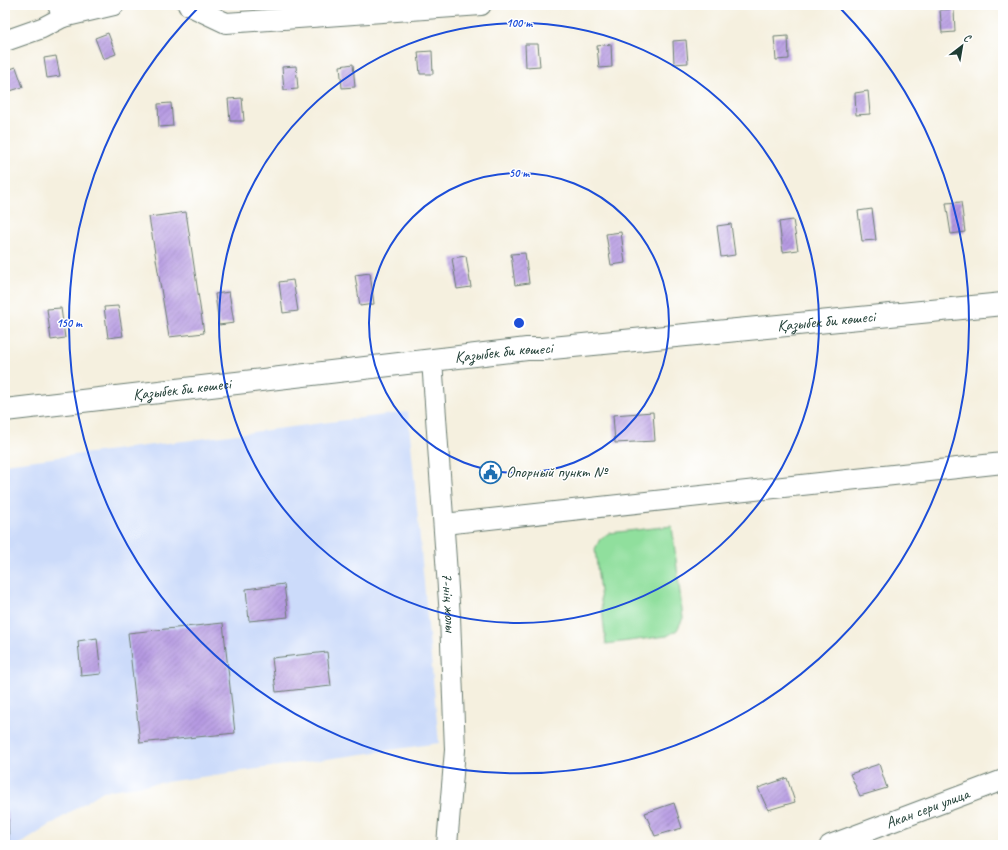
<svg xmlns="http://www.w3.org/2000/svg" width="1008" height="850" viewBox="0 0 1008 850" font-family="Caveat,sans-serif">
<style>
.built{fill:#ccdbfa}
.park{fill:#90df9d;stroke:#588e68}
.building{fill:url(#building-hatch)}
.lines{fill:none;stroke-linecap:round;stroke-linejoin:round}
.minor-casing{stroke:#6a7c70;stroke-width:22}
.major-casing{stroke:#6a7c70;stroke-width:24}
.minor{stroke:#fff;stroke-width:20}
.major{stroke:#fff;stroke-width:22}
.ring{fill:none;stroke:#1d4ed8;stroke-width:2}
.labels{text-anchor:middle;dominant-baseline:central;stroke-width:3;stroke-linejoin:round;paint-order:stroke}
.street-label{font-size:16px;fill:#1f3d34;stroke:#fff}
.poi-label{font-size:16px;fill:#1f3d34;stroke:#fff;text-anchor:start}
.centre{fill:#1d4ed8;stroke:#fff;stroke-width:2}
.ring-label{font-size:12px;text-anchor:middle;font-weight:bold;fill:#1d4ed8;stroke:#fff;stroke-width:3;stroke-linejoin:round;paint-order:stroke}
</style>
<defs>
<pattern id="building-hatch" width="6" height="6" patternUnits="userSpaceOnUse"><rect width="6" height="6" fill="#b69ae2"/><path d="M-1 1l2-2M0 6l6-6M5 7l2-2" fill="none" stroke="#937fb8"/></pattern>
</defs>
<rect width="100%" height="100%" fill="#fff"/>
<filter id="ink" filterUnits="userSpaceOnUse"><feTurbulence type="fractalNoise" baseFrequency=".025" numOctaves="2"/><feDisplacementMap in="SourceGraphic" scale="8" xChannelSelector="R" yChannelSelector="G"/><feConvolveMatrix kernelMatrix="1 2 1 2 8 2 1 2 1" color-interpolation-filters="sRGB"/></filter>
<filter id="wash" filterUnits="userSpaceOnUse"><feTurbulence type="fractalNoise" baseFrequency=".012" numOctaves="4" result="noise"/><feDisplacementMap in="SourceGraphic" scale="16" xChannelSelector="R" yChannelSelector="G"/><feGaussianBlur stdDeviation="0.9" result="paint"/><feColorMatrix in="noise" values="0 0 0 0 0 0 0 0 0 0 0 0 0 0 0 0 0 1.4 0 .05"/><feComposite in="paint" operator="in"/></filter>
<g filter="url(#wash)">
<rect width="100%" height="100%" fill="#f5f0df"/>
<!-- built -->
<path class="built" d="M408,412L439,743L103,791L19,845H5V464Z"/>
<!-- park -->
<path class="park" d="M672,526L683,618L677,630L667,636L606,644L595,549L600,539L609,533Z"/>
<g id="blocks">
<!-- building -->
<g class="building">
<path d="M954,9L955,32L942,33L940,10Z"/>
<path d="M108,33L116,54L103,59L95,38Z"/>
<path d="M788,36L789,59L776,60L774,37Z"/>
<path d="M686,40L688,63L674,64L673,41Z"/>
<path d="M525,44H538L540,66L526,67Z"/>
<path d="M611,44L612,67L599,68L597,46Z"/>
<path d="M432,51L433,74H420L418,52Z"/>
<path d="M56,56L60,76L47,78L44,58Z"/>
<path d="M353,64L355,87L342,88L340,66Z"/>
<path d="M296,66L298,89L284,90L282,67Z"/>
<path d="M16,67L23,87L10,91L5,75V71Z"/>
<path d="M868,91L870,114L856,115L855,93Z"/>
<path d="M242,98L244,121H230L228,99Z"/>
<path d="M171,103L173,126L159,127L158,104Z"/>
<path d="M961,202L965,232L951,234L946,203Z"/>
<path d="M872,209L876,240L862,241L858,211Z"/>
<path d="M186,212L204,333L169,337L149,217Z"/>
<path d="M793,220L798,250L783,252L779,222Z"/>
<path d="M731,224L735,255L721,257L717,226Z"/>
<path d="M621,232L625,263L611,265L606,234Z"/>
<path d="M525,253L529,283L515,285L511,254Z"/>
<path d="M466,256L471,287L457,289L452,258Z"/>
<path d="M370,273L374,304L360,306L355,275Z"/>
<path d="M293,280L298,311L283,313L279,282Z"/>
<path d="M229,292L234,323L219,325L215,294Z"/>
<path d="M118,306L123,336L108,338L104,307Z"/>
<path d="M61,308L65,338L51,340L47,309Z"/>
<path d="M653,412L655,441L615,443L613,415Z"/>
<path d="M284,584L288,617L249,621L246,589Z"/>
<path d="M223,623L235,733L140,743L128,633Z"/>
<path d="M97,638L101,674L81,676L78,641Z"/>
<path d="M327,652L331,686L276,692L272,658Z"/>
<path d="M879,764L887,788L860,796L850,774Z"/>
<path d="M787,778L795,802L768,810L758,788Z"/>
<path d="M674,803L682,828L655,836L645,813Z"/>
<path d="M8,811L9,845H5V812Z"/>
</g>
</g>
</g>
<g filter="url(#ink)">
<use href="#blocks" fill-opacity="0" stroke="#6a7c70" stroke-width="1"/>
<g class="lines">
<defs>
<g id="minor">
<path d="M58,5L63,17L114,5"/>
<path d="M188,5L226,23L481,5"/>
<path d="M5,41L42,28L63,17"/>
<path id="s1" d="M432,360L450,617L455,750L447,845"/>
<path d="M444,524L1003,463"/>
<path id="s2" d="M830,845L1003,780"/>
</g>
<g id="major">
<path id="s3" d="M5,410L527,349H542L1003,304"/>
</g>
</defs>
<!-- minor casing -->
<use href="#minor" class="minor-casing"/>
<!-- major casing -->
<use href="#major" class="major-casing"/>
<!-- minor -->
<use href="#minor" class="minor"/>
<!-- major -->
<use href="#major" class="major"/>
</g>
</g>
<!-- distance rings -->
<g class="ring">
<circle cx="519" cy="323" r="150"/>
<circle cx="519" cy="323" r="300"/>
<path d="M840 8A450 450 0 1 1 198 8"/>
</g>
<!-- icons -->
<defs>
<symbol id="civic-ring" viewBox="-11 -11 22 22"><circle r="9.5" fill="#fff" stroke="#1f6fb2" stroke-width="1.5"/><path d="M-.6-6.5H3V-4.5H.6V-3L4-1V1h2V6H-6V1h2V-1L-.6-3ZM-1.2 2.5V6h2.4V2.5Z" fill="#1f6fb2"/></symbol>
</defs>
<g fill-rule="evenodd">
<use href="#civic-ring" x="478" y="460" width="25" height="25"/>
</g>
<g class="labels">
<!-- street labels -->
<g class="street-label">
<text stroke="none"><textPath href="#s3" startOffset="826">Қазыбек би көшесі</textPath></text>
<text stroke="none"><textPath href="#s3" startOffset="502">Қазыбек би көшесі</textPath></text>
<text stroke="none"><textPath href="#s3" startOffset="178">Қазыбек би көшесі</textPath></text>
<text stroke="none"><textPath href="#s1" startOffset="243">7-нің жолы</textPath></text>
<text stroke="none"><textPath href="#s2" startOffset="104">Акан сери улица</textPath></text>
</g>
<!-- poi labels -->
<g class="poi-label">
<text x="506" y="472">Опорный пункт №</text>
</g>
</g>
<circle cx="519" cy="323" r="6" class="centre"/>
<g class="ring-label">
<text x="519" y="27">100 m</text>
<text x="519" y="177">50 m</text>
<text x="69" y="327">150 m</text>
</g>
<!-- margin -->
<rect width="1008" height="850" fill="none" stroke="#fff" stroke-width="20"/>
<!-- north arrow -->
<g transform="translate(962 46) rotate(31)" stroke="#ffffff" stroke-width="3" paint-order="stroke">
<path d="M0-3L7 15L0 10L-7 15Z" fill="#1f3d34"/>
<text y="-6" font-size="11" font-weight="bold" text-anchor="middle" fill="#1f3d34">С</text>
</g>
</svg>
